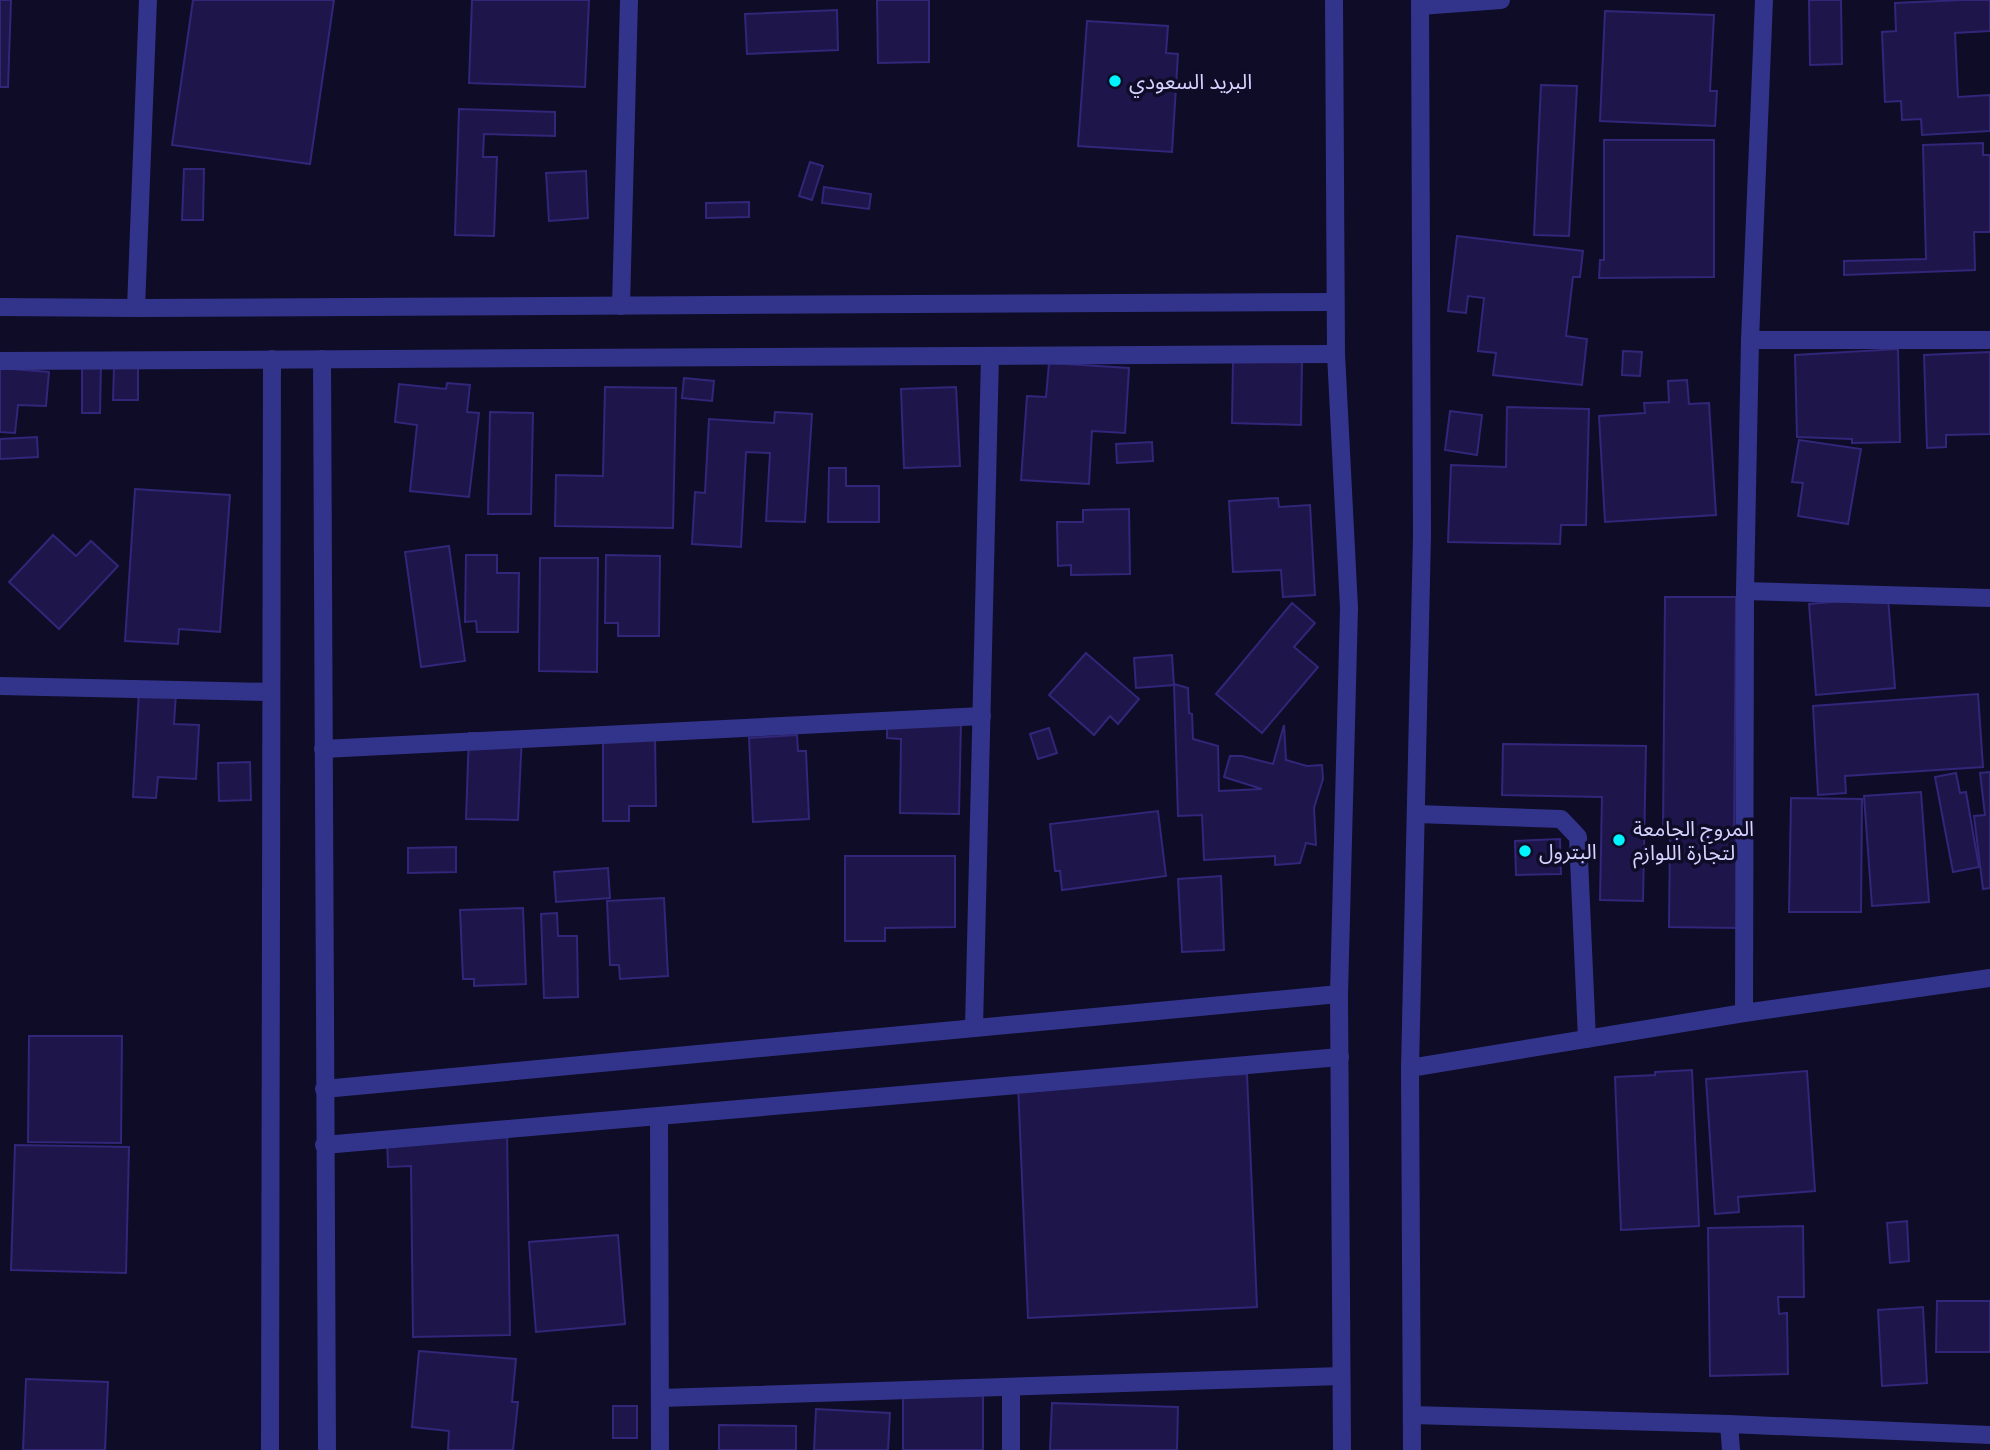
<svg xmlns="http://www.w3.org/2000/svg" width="1990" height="1450" viewBox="0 0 1990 1450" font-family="'Golos Text','Noto Sans Arabic',sans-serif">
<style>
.building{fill:#1e164a;stroke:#312679;stroke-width:2}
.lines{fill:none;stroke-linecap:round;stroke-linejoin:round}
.minor{stroke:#32348b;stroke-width:18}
.poi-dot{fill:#00f4fe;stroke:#0f0c27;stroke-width:2.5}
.labels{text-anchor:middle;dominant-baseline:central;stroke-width:7;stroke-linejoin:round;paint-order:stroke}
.poi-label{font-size:21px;fill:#d5d3ff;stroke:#0f0c27;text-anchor:start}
</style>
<rect width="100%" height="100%" fill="#0f0c27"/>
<!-- building -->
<g class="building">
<path d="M0,0H11L8,87H0Z"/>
<path d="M193,0H334L310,164L172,145Z"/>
<path d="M472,0H589L585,87L469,83Z"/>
<path d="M877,0H929V62L878,63Z"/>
<path d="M1809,0H1841L1842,64L1810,65Z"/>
<path d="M1961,0H1990V31L1955,33L1958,97L1990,95V131L1922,135L1921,119L1902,120L1901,101L1885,102L1882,32L1896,31L1895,3Z"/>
<path d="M837,10L838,50L747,54L745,14Z"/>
<path d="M1605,11L1714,15L1710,91H1717L1715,126L1600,121Z"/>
<path d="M1087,21L1168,26L1166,53L1178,54L1172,152L1078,146Z"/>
<path d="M1541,85L1577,86L1569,236L1534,235Z"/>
<path d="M459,109L555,112V136L484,134L483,157H497L494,236L455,235Z"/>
<path d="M1604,140H1714V277L1599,278L1600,260H1604Z"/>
<path d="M1983,143V155H1990V232H1974L1975,270L1844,275V261L1926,259L1923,145Z"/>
<path d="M810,162L823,166L812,200L799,196Z"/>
<path d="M184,169H204L203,220H182Z"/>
<path d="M586,171L588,218L549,221L546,173Z"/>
<path d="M824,187L871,194L869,209L822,203Z"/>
<path d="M749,202V217L706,218V203Z"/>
<path d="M1457,236L1583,251L1580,277H1573L1566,336L1587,339L1582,385L1493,375L1496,353L1478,351L1484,298L1468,296L1466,313L1448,311Z"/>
<path d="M1898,349L1900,442L1852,443V439L1797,437L1795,355Z"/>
<path d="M1623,351L1642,352L1640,376L1622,375Z"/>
<path d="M1990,352V434L1946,435V447L1927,448L1924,355Z"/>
<path d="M1233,360L1302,361L1301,425L1232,423Z"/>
<path d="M1049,363L1129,368L1125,433L1092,431L1089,484L1021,480L1027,396L1046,397Z"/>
<path d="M82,364H101L100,413H82Z"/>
<path d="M138,366V400H113L114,367Z"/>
<path d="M0,368L49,372L46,406L18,405L15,433L0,432Z"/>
<path d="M684,378L714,381L712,401L682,398Z"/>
<path d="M1687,380L1689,404L1709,403L1716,515L1605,522L1599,416L1645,413L1644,403L1669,402L1668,381Z"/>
<path d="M447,383L470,385L467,412L479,413L469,497L410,491L417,425L395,422L399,384L446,389Z"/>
<path d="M605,387L676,388L673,528L555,526L556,475L603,476Z"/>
<path d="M956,387L960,466L904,468L901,389Z"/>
<path d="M1507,407L1589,409L1586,525H1561L1560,544L1448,542L1451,465L1506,467Z"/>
<path d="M1450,411L1482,415L1477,455L1445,450Z"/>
<path d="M490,412L533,413L531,514H488Z"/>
<path d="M775,412L812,414L805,522L766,521L770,453L746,452L741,547L692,544L695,492L705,493L709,419L774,423Z"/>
<path d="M37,437L38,457L0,459V439Z"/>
<path d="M1799,440L1861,449L1848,524L1798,516L1803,483L1792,482Z"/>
<path d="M1152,442L1153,461L1117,463L1116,444Z"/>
<path d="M829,468H846V486H879V522H828Z"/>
<path d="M135,489L230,495L220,632L179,629L178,644L125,641Z"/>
<path d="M1278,498L1279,507L1310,505L1315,595L1283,597L1281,570L1233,572L1229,501Z"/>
<path d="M1129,509L1130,574L1071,575V565L1058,566L1057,522H1083V510Z"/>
<path d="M53,535L76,556L91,541L118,566L59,629L9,582Z"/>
<path d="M449,546L465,661L421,667L405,552Z"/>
<path d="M466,555H497V573H519L518,632H477L476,621L465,622Z"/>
<path d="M606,555L660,556L659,636H618V623H605Z"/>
<path d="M540,558H598L597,672L539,671Z"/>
<path d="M1665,597H1736L1734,836H1663Z"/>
<path d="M1888,597L1895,688L1816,695L1809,604Z"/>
<path d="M1292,603L1315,623L1294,647L1318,667L1262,733L1216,694Z"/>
<path d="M1086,653L1139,699L1118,724L1110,716L1094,735L1049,695Z"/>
<path d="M1172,655L1174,685L1136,688L1134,658Z"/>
<path d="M1174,684L1188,688L1189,713L1192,714L1193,739L1218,746L1219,791L1262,789L1224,777L1230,756H1242L1273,764L1284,725L1286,760L1307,766L1322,765L1323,779L1314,808L1316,845L1306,843L1300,863L1275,865V856L1204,860L1202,815L1178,816Z"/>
<path d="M139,691L176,693L174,724L199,725L196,779L158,777L156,798L133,797Z"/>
<path d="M1978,694L1983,767L1845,776L1846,793L1818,795L1813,706Z"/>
<path d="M887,719L961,721L959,814L900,813L901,739L887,738Z"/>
<path d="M1049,728L1057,753L1038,759L1030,734Z"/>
<path d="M469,733L522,734L518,820L466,819Z"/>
<path d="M797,735L798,751H806L809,819L753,822L749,738Z"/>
<path d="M603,737H655L656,806H629V821H603Z"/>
<path d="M1503,744L1646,746L1643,901L1600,900L1602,797L1502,795Z"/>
<path d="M250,762L251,800L219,801L218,763Z"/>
<path d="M1990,772V888L1983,889L1974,816L1985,815L1980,773Z"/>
<path d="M1956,773L1960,793L1966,792L1979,867L1953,872L1935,777Z"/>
<path d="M1921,792L1929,902L1872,906L1864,796Z"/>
<path d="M1791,798L1862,799L1861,912H1789Z"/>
<path d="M1158,811L1166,876L1062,890L1060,871H1055L1050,824Z"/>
<path d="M1670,838H1739L1738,928L1669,927Z"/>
<path d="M1560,839L1561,874L1516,875L1515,841Z"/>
<path d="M456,847V872L408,873V848Z"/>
<path d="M845,856H955V927L885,928V941H845Z"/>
<path d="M608,868L610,898L556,902L554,872Z"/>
<path d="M1221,876L1224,950L1182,952L1178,879Z"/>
<path d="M664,898L668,976L620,979L619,965H610L607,901Z"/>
<path d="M523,908L526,984L474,986V979H463L460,910Z"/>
<path d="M557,913L558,936H577L578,997L544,998L541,914Z"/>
<path d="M29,1036H122L121,1143L28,1142Z"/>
<path d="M1692,1070L1699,1226L1621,1230L1615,1077L1655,1075V1072Z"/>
<path d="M1807,1071L1815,1191L1738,1197L1739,1212L1715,1214L1706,1079Z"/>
<path d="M1247,1074L1257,1307L1028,1318L1018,1085Z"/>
<path d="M507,1131L510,1335L413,1337L411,1166L388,1167L387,1134Z"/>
<path d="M15,1145L129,1147L126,1273L11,1270Z"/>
<path d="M1907,1221L1909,1261L1890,1263L1887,1223Z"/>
<path d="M1803,1226L1804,1297H1778L1779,1314L1787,1313L1788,1374L1710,1376L1708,1228Z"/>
<path d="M618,1235L625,1324L536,1332L529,1242Z"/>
<path d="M1937,1301H1990V1352H1936Z"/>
<path d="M1923,1307L1927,1383L1882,1386L1878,1310Z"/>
<path d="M419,1351L516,1359L512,1402H518L513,1450H448L449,1431L412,1427Z"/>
<path d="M26,1379L108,1382L105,1450H23Z"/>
<path d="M983,1395V1450H903V1396Z"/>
<path d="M1052,1403L1178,1407L1177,1450H1050Z"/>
<rect x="613" y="1406" width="24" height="32"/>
<path d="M816,1409L890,1413L888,1450H814Z"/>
<path d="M719,1425L796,1426V1450H719Z"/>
</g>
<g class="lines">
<!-- minor -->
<g class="minor">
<path d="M1334,0L1336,354L1349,608L1339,994L1342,1450"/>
<path d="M1420,6L1501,0"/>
<path d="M621,306L629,0"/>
<path d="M0,307L136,308L1334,302"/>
<path d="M136,308L148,0"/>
<path d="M1750,340H1990"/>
<path d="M322,359L327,1450"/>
<path d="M0,361L1336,354"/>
<path d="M1745,591L1990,598"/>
<path d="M0,686L271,692"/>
<path d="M323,749L982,716"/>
<path d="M1416,814L1561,819L1578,837L1587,1039"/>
<path d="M1744,1013L1990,978"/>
<path d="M974,1028L990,356"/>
<path d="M1410,1068L1744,1013L1745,591L1750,340L1764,0"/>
<path d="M324,1089L1339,994"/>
<path d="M659,1116L660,1450"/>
<path d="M324,1145L1340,1057"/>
<path d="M1011,1387V1450"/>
<path d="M660,1398L1341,1376"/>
<path d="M1412,1415L1729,1424L1990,1435"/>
<path d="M1729,1424L1731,1450"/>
<path d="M270,1450L272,359"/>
<path d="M1412,1450L1410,1068L1422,535L1420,0"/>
</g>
</g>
<!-- markers -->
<g class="poi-dot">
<circle cx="1115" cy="81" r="7"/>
<circle cx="1619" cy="840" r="7"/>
<circle cx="1525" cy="851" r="7"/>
</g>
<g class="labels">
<!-- poi labels -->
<g class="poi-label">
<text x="1129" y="81">البريد السعودي</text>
<text x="1633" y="828">المروج الجامعة<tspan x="1633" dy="24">لتجارة اللوازم</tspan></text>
<text x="1539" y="851">البترول</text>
</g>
</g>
</svg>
